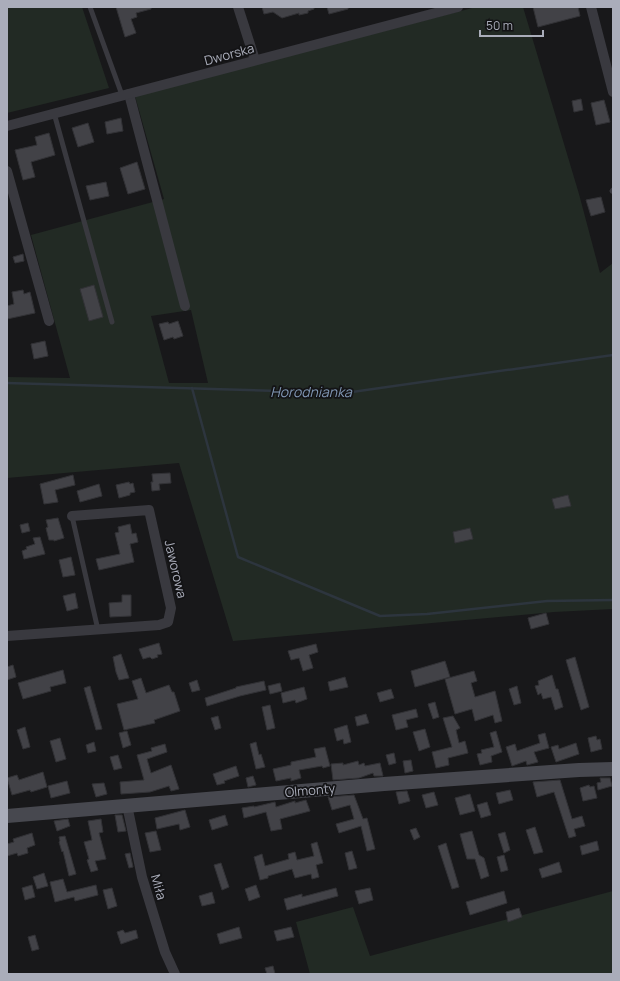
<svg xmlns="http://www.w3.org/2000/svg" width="620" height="981" viewBox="0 0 620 981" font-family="Manrope,sans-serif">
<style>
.green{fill:#222a24;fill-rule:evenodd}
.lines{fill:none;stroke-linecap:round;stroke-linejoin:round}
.stream{stroke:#2d353e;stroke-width:2.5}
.building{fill:#424247;stroke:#323236}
.lane{stroke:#39393f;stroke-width:5}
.street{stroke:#39393f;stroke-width:10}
.secondary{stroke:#47484f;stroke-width:14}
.labels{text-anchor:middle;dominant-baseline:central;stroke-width:3.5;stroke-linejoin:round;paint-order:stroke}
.street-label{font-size:13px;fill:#aaadba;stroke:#131315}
.water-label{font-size:14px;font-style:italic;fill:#8197b4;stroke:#131315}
</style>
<rect width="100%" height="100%" fill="#18181a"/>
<!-- green -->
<g class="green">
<path d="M7,7H82L109,88L7,113Z"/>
<path d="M476,7H523L579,194L600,273L613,263V609L554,612L233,641L179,463L7,478V377L70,378L31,235L164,199L135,96ZM191,310L208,383H169L151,316Z"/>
<path d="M613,891V974H310L296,922L353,907L370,956Z"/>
</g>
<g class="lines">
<!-- stream -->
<g class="stream">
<path d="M7,383L345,393L613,355"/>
<path d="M192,388L238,557L380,616L427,614L547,601L613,600"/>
</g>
</g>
<!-- building -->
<g class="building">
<path d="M116,7H151V9L136,13L137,17L131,19L136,33L125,37Z"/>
<path d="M262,7H314V9L308,11V13L299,15V13L282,18L273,12L264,14Z"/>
<path d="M327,7H348V9L329,14Z"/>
<path d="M533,7H578L580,16L538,27Z"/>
<path d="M581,99L583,110L574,112L572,101Z"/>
<path d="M604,100L610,122L596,125L591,103Z"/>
<path d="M121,118L123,131L107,134L105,122Z"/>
<path d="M88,123L94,142L78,147L72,128Z"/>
<path d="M49,133L55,155L31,162L35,177L23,180L15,150L37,145L35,137Z"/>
<path d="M137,162L145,189L128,194L120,168Z"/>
<path d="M106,182L109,196L90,200L86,186Z"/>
<path d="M601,197L605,212L591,216L586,200Z"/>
<path d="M23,254L24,261L15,263L13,257Z"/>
<path d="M94,285L103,317L89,321L80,289Z"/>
<path d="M23,290L24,294L30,292L35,313L7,319V306L14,304L12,292Z"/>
<path d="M178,321L183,336L174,339L173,337L164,340L159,324L168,322L169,324Z"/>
<path d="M45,341L48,356L34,359L31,344Z"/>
<path d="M170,473L171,483L159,484L160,490L152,491L151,482H153L152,474Z"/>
<path d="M73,475L75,485L55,490L58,502L44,504L40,484Z"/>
<path d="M129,482L130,484L133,483L135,492L130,493V495L119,498L116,485Z"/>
<path d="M99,484L102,496L80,502L77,491Z"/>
<path d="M568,495L571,506L555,509L552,499Z"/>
<path d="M58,518L64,538L54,541V540H49L46,528L48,527L46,520Z"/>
<path d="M28,523L30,531L22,533L20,525Z"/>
<path d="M130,524L132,534L136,533L138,542L130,544L134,562L99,570L96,559L120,554L115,533L119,532L118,527Z"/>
<path d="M470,528L473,539L455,543L453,532Z"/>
<path d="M40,537L45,554L24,559L22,551L27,549L26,547L35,544L33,538Z"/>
<path d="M71,557L75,575L63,577L59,560Z"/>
<path d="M75,593L78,608L67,611L63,596Z"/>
<path d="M122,595H131V616L110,617L109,603L122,602Z"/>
<path d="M546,613L549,624L531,629L528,618Z"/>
<path d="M159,643L162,654L157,655L158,657L152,659L150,657L143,659L139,649Z"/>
<path d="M316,644L318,652L309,655L313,668L303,671L299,658L291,660L288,651Z"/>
<path d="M121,654L129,678L119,680L116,672L113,657Z"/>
<path d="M575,657L589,707L581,710L566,660Z"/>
<path d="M445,661L450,677L415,687L411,671Z"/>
<path d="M13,665L16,677L7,680V667Z"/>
<path d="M63,670L66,683L50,687L51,691L23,699L18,683Z"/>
<path d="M474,671L477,681L471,683L475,697L495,691L502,721L495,723L493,715L475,721L472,709L455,714L445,679Z"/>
<path d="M552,675L556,689H558L563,707L555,710L551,697L543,699L541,693L538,695L535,686L539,685L538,681Z"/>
<path d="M345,677L348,687L330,691L328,682Z"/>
<path d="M141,678L146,693L169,685L172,692H174L180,711L154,720L155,723L124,730L117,704L138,699L132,681Z"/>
<path d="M197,680L200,690L192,692L189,683Z"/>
<path d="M264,681L266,690L240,696L207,706L205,698L236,688V687Z"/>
<path d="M280,683L282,691L270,694L268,686Z"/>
<path d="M90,686L102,729L96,730L84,688Z"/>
<path d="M517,686L521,703L514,705L509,689Z"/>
<path d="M304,687L307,699L296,703L295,700L283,703L281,693Z"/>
<path d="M391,689L394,698L380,702L377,693Z"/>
<path d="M435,702L439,717L433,719L428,704Z"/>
<path d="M270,705L275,728L267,730L262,707Z"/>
<path d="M416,709L418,717L406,720L408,727L396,730L392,715Z"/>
<path d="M366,714L369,723L357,726L355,717Z"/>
<path d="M218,716L221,728L215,730L211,718Z"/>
<path d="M453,716L460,728L456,730L459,743L465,741L468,753L448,758L449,765L436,768L432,752L452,747L443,718Z"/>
<path d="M347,725L351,742L344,744L343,739L337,741L334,729Z"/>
<path d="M25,727L30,747L23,749L17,730Z"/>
<path d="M425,729L430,747L419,751L413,732Z"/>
<path d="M127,731L131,745L123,748L119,733Z"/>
<path d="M496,731L502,752L491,756L492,762L480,765L477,754L482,753L481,750L494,747L490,733Z"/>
<path d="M545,733L549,748L534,752L538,762L527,765L526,761L512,766L506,747L515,744L517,751L540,743L538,735Z"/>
<path d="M596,736L597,740L600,739L602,749L591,752L588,738Z"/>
<path d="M60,738L66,759L56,762L50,741Z"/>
<path d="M94,742L96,751L88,753L86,745Z"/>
<path d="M256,742L259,755L261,754L265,767L256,769L250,744Z"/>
<path d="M576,743L579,754L556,762L551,747L558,745L559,749Z"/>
<path d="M165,744L167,752L147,759L151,773L171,765L179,789L171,791L169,786L150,792L121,794L120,782L144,780L137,755L152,751L151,748Z"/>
<path d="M325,747L330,766L323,768L322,766L299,770L301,778L291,781V778L276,781L273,769L291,765V762L316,757L314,749Z"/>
<path d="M394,753L396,763L389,765L386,755Z"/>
<path d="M118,755L122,768L114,770L110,757Z"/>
<path d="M411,760L413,771L405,773L403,761Z"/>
<path d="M358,761L359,765L364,763L365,766L380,763L383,776H374L373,773L359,778L333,780L331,764L343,763V765Z"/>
<path d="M236,766L239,776L224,781L225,783L217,785L213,774Z"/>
<path d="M43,772L47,787L31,792L30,790L12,795L7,778L17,775L19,780Z"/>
<path d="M253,776L256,785L248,787L246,778Z"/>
<path d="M600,778H610L612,786L598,790L597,783L601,782Z"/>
<path d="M560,780L572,819L582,816L585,826L574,829L576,836L569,838L554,792L537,797L533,782Z"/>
<path d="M67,781L70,793L51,798L48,786Z"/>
<path d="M104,783L107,794L96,797L92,784Z"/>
<path d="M589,785L590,787L594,786L597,798L583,801L580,788Z"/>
<path d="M510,790L513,800L499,804L496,793Z"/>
<path d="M407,791L410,801L399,804L396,792Z"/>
<path d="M434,792L438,805L426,808L422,795Z"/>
<path d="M470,794L475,811L460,815L455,798Z"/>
<path d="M354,795L363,819L367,818L375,849L367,851L361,826L339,833L336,824L354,819L350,805L332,810L328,797Z"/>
<path d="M306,800L310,811L280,819L282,829L271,831L266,812L244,818L242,808L254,806V807L275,802L276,807L295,801V803Z"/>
<path d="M487,802L491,815L481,818L477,805Z"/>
<path d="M185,810L190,827L180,830L179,824L157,829L155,818Z"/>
<path d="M115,815H122L126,831L118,832Z"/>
<path d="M225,815L228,825L212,830L209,820Z"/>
<path d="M68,819L70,826L57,831L54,821Z"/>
<path d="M101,819L103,832L99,833L106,859L95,861L98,870L91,872L87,860L89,859L84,842L92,840L88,821Z"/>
<path d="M535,827L543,852L534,854L526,830Z"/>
<path d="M416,828L420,837L414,840L410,830Z"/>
<path d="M156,831L161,850L150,852L145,833Z"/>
<path d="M472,831L479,855L484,858L489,876L481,879L475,859H467L460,834Z"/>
<path d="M505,832L510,850L504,853L498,834Z"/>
<path d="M32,833L35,845L27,848L28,853L18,856L17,853L7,856V844L14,842L13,839Z"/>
<path d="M65,836L76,874L69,876L63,851L62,852L59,842L60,841L59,837Z"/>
<path d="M597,841L599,850L582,855L580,846Z"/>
<path d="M317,842L323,863L316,865L319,877L312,879L311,874L295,878L292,869L268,876V878L260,880L254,857L262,854L265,866L289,859L288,854L295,852L297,860L314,856L311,844Z"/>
<path d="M446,843L459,887L452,889L438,846Z"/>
<path d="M352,851L357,868L349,870L345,853Z"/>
<path d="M130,853L133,867L129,868L125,854Z"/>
<path d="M504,855L508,870L501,872L497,857Z"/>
<path d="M559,862L562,872L542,878L539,869Z"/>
<path d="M221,863L229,887L222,890L214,865Z"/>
<path d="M44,873L48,886L37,889L33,877Z"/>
<path d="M63,879L67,892L96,885L98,895L75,901L74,897L55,902L50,882Z"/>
<path d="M32,885L35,897L25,900L22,888Z"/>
<path d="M256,885L260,897L249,901L245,889Z"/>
<path d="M112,888L117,906L108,909L103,890Z"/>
<path d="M336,888L338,896L287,910L284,899L302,894V897Z"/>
<path d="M370,888L373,900L359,904L355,891Z"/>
<path d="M504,891L507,903L470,915L466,902Z"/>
<path d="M212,892L215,903L202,906L199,896Z"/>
<path d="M519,908L522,917L508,922L506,912Z"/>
<path d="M239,927L242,938L220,944L217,934Z"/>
<path d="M291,927L294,937L277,941L274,931Z"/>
<path d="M123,930L125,933L136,930L138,938L121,944L117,932Z"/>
<path d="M35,935L39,949L32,951L28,937Z"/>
<path d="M273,966L275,974H267L265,968Z"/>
</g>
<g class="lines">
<!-- lane -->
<g class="lane">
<path d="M90,7L122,95"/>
<path d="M54,113L112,322"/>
<path d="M612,191L613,190"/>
<path d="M72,516L98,630"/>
</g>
<!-- street -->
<g class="street">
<path d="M238,7L255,60"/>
<path d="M591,7L613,92"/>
<path d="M129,94L185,306"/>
<path d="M7,126L458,7"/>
<path d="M7,171L49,321"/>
<path d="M7,636L159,625L168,622L171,608L149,510L72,516"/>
<path d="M127,805L142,877L165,952L175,974"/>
</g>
<!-- secondary -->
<path class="secondary" d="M7,816L384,784L579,770L613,769"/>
</g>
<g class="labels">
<!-- street labels -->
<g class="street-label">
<text transform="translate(229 54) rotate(-15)">Dworska</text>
<text transform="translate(176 569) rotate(77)">Jaworowa</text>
<text transform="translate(310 790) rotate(-5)">Olmonty</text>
<text transform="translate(159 887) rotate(74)">Miła</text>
</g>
<!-- water labels -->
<g class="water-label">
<text x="311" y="391">Horodnianka</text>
</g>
</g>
<!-- border -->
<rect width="620" height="981" fill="none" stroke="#aaadba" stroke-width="16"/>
<!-- scale -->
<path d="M480 30v6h63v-6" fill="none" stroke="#aaadba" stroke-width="2"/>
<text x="486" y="30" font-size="12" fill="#aaadba" stroke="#131315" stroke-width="3" paint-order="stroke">50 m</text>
</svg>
